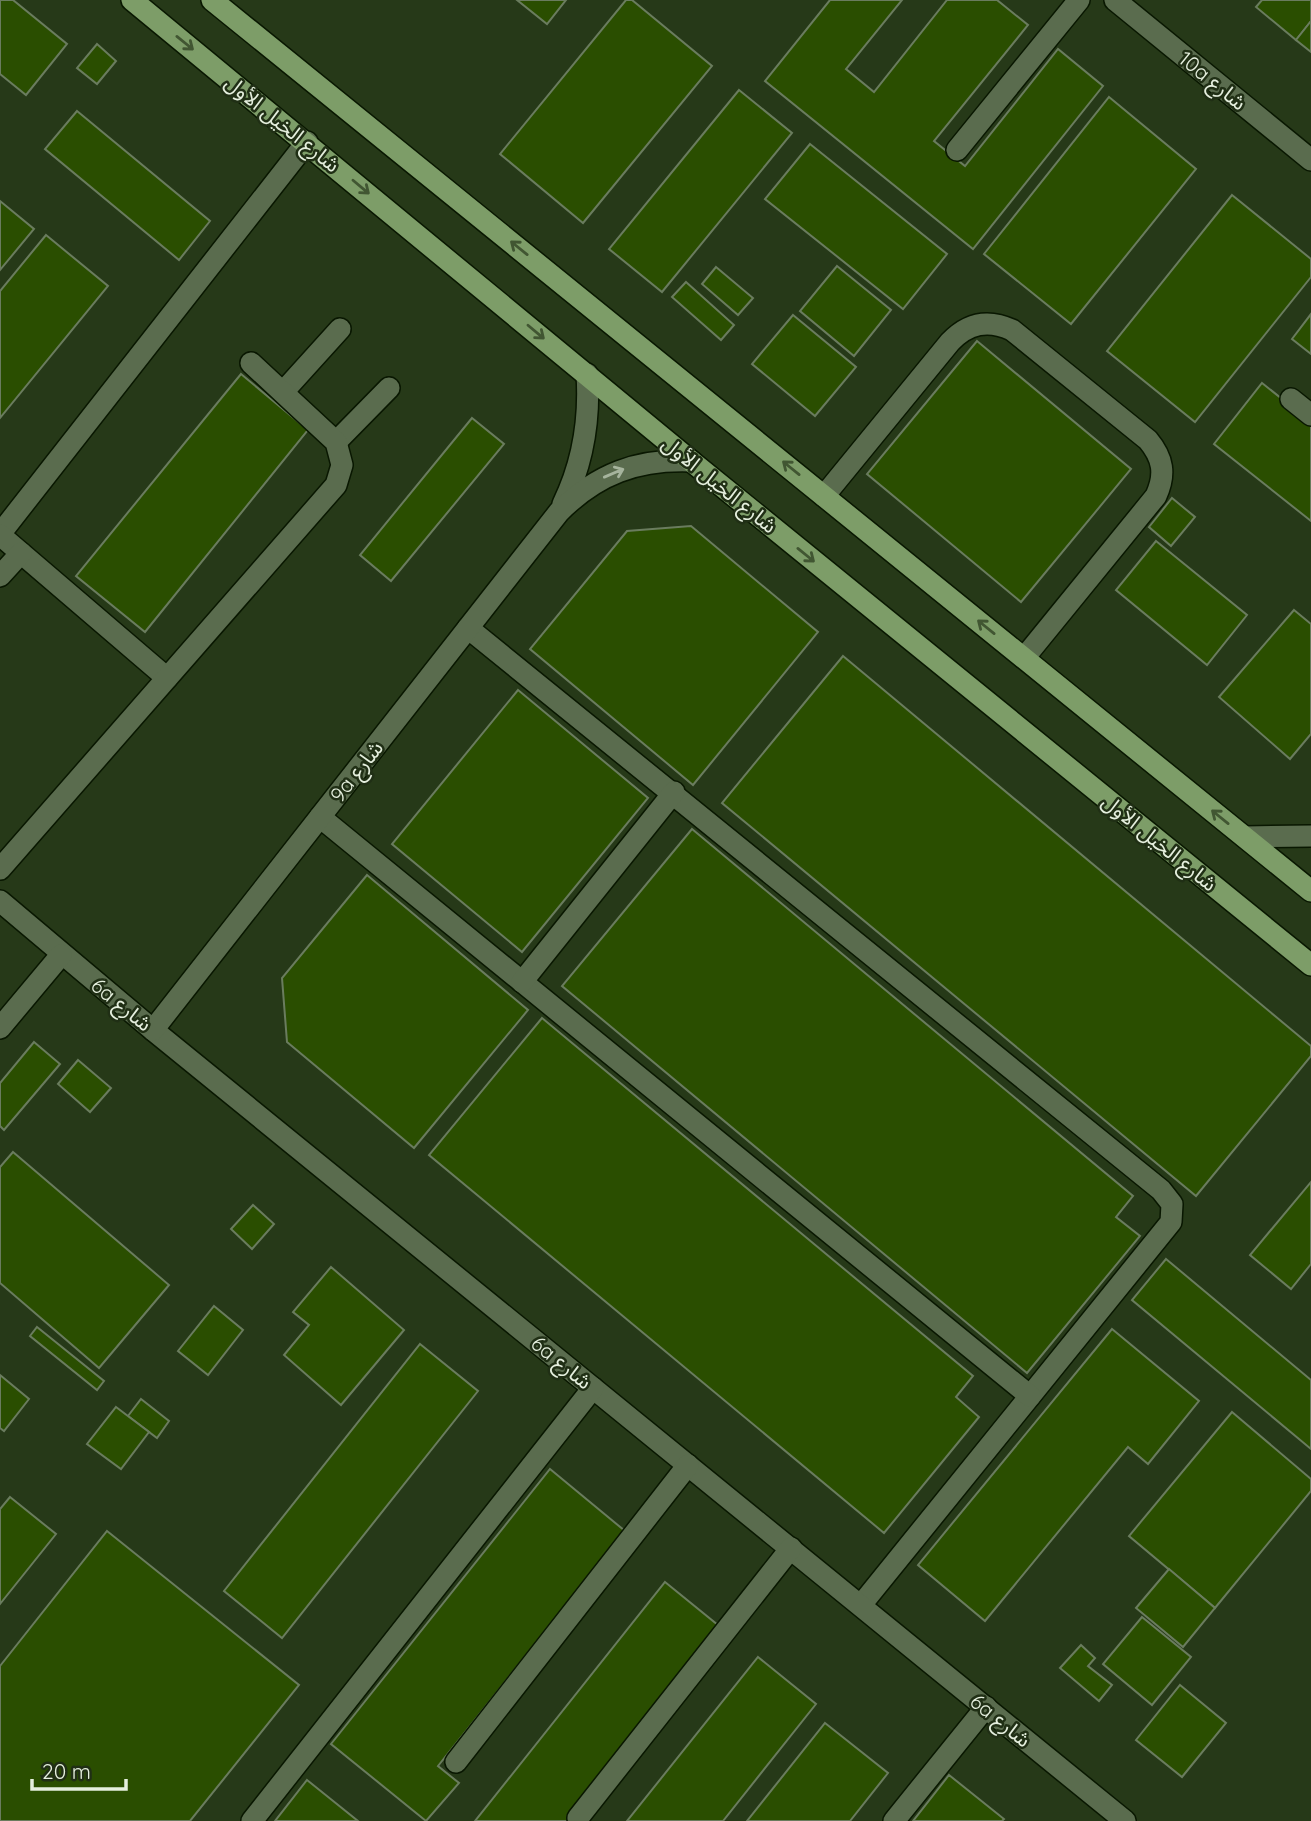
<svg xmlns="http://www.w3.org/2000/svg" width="1311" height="1821" viewBox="0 0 1311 1821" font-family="Quicksand,'Noto Sans Arabic',sans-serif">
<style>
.built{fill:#263918}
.building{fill:#2a4e00;stroke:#6a7c5e;stroke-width:2}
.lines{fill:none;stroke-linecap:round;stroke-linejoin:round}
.minor-casing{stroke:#091701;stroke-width:24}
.major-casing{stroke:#091701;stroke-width:24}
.minor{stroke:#5a6c4e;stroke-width:21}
.major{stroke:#7d9d68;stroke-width:21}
.oneway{stroke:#415632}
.oneway2{stroke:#a6b49d}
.labels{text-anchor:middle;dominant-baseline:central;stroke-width:5;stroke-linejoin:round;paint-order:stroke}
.street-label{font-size:21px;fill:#e5efde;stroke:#202f15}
</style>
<rect width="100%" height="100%" fill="#202f15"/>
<!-- built -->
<rect class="built" x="0" y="0" width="1311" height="1821"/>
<!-- building -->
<g class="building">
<path d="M0,0H13L67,44L26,95L0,74Z"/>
<path d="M517,0H566L547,24Z"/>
<path d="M626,0H632L712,66L583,223L500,154Z"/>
<path d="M830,0H902L846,69L874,92L947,0H997L1028,25L934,141L965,166L1058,49L1103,86L973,249L765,81Z"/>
<path d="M1262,0H1311V21L1296,40L1256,7Z"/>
<path d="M1311,21V52L1296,40Z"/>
<path d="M97,44L116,61L97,84L77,68Z"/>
<path d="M739,90L792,133L662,292L609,249Z"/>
<path d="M1109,97L1196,169L1071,324L984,254Z"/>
<path d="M77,111L210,221L179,260L45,149Z"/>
<path d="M810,144L947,254L903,309L765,199Z"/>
<path d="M1232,195L1311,259V277L1195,422L1107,351Z"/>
<path d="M0,201L34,229L0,270Z"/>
<path d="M46,235L108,286L0,418V291Z"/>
<path d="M837,266L891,310L854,356L800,311Z"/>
<path d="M716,267L753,298L738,315L702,284Z"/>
<path d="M686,282L734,325L721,340L672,297Z"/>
<path d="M1311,314V354L1292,339Z"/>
<path d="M793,315L856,367L815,416L752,364Z"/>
<path d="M977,341L1131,469L1021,602L867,474Z"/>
<path d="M241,374L308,430L145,632L76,576Z"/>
<path d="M1262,383L1311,422V521L1214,444Z"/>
<path d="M472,418L504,444L391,581L360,555Z"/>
<path d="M1172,498L1195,517L1171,546L1149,527Z"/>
<path d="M691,526L818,632L693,785L530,649L627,531Z"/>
<path d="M1156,541L1247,615L1207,665L1116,590Z"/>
<path d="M1294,610L1311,624V734L1290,759L1219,697Z"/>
<path d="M843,656L1311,1046V1056L1196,1196L722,803Z"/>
<path d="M518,690L648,798L522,952L392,844Z"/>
<path d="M692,829L1133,1196L1116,1217L1140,1236L1027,1373L562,986Z"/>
<path d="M367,875L528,1010L414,1148L287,1042L282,978Z"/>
<path d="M542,1018L973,1376L956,1397L979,1417L884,1533L429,1155Z"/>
<path d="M34,1042L60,1064L4,1130L0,1126V1083Z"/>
<path d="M78,1060L111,1088L90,1112L58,1084Z"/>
<path d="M13,1152L169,1285L99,1368L0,1283V1167Z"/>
<path d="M1311,1182V1264L1291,1289L1250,1255Z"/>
<path d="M253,1205L274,1224L252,1249L231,1229Z"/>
<path d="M1166,1259L1311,1380V1449L1132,1300Z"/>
<path d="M331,1267L404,1330L341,1405L284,1355L309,1325L293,1312Z"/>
<path d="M214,1306L243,1330L208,1375L178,1351Z"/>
<path d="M37,1327L104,1381L97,1390L30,1336Z"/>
<path d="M1112,1329L1199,1401L1148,1464L1128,1447L985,1621L918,1565Z"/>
<path d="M420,1344L478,1391L282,1638L224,1591Z"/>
<path d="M0,1375L29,1399L4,1431L0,1428Z"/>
<path d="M141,1399L169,1421L157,1438L128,1416Z"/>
<path d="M116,1407L149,1432L121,1469L87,1444Z"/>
<path d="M1232,1412L1311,1479V1491L1215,1608L1129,1536Z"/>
<path d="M550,1469L625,1531L438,1766L459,1783L426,1821L331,1744Z"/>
<path d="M10,1497L56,1534L0,1604V1509Z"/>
<path d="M107,1531L299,1685L190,1821H0V1666Z"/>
<path d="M1169,1569L1215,1608L1183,1647L1136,1608Z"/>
<path d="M665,1582L724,1630L573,1821H475Z"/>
<path d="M1142,1617L1191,1657L1152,1705L1103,1664Z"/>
<path d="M1081,1645L1095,1658L1088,1666L1112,1685L1099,1701L1060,1668Z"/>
<path d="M758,1657L816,1704L723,1821H627Z"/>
<path d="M1180,1685L1226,1723L1182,1777L1136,1740Z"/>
<path d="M825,1723L888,1773L850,1821H747Z"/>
<path d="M949,1775L1004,1819L1002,1821H913Z"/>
<path d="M307,1780L358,1821H275Z"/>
</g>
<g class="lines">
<defs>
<g id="minor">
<path d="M1115,0L1311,160"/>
<path d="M957,150L1079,0"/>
<path d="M283,392L340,329"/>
<path d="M1291,399L1311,415"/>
<path d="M336,442L389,388"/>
<path d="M824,496L950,342C968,323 988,319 1012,330L1148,440C1163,458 1166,474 1156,496L1024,658"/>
<path d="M563,504C583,463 590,419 587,374"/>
<path d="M0,534L307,142"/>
<path d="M0,535L167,678"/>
<path d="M0,576L21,553"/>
<path d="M468,628L1161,1190L1172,1204L1171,1222L861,1605"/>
<path d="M320,817L1030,1396"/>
<path d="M1245,837L1311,836"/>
<path d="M0,869L336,485L342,465L336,442L251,363"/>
<path d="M0,901L153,1030L1125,1821"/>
<path d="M522,982L674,792"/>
<path d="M0,1028L61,955"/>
<path d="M153,1030L559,512C597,474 637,459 691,461"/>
<path d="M456,1762L688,1465"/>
<path d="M578,1818L791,1548"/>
<path d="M252,1821L593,1388"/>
<path d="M894,1821L986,1707"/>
</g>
<g id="major">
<path d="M132,0L691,461L1311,965"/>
<path d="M212,0L1311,891"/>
</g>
</defs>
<!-- minor casing -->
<use href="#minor" class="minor-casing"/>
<!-- major casing -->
<use href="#major" class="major-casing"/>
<!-- minor -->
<use href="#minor" class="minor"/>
<!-- major -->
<use href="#major" class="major"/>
</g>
<!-- one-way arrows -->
<defs><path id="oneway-shaft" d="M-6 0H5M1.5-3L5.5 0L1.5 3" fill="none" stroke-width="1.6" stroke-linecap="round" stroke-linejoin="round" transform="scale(1.75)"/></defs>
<g class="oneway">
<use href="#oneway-shaft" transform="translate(185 43) rotate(39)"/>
<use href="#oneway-shaft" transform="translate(361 187) rotate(40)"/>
<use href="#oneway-shaft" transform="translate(519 248) rotate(-141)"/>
<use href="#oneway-shaft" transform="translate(536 332) rotate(40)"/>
<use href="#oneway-shaft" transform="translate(791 468) rotate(-141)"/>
<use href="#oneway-shaft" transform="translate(806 555) rotate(39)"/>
<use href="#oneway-shaft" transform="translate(986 627) rotate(-141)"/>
<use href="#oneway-shaft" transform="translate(1220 817) rotate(-141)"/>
</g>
<use class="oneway2" href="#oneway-shaft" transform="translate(614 473) rotate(-23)"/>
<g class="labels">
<!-- street labels -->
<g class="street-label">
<text transform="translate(1213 80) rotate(39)">10a شارع</text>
<text transform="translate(283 123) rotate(39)">شارع الخيل الأول</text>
<text transform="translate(720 484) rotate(39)">شارع الخيل الأول</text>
<text transform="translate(356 771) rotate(-52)">9a شارع</text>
<text transform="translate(1160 842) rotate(39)">شارع الخيل الأول</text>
<text transform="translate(122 1004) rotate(39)">6a شارع</text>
<text transform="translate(562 1362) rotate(39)">6a شارع</text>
<text transform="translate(1001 1720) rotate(39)">6a شارع</text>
</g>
</g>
<!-- scale -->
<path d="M32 1779v10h94v-10" fill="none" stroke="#e5efde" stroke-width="3.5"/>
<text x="42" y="1779" font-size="21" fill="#e5efde" stroke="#202f15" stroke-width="5" paint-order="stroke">20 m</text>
</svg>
